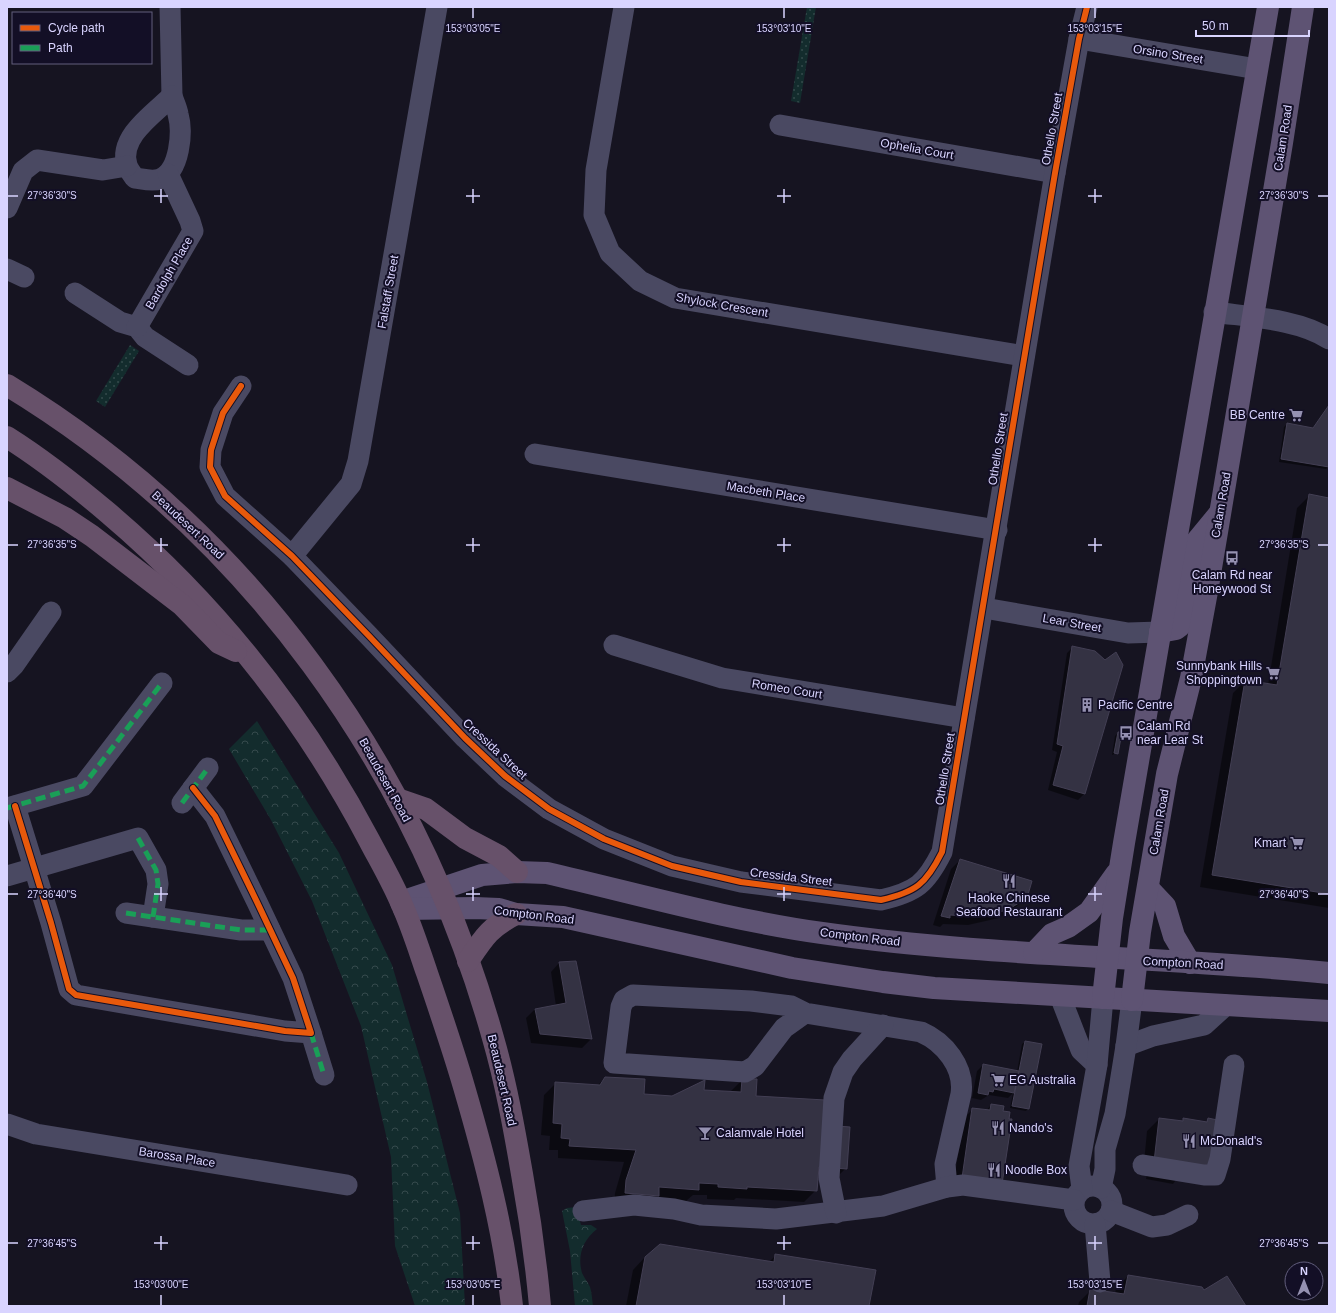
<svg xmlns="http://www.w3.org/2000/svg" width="1336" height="1313" viewBox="0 0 1336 1313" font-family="Arial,sans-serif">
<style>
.grass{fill:url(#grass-dots)}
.forest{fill:url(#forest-crowns)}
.shadow{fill:#0007}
.building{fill:#343243;stroke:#433f54}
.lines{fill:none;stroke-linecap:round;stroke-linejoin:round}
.minor{stroke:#4a4962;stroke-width:21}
.major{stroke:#5e5373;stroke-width:22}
.highway{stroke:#67516a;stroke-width:22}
.quiet{stroke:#1a9f57;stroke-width:5;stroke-dasharray:10 5;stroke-linecap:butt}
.cycleway-casing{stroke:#130f26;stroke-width:8}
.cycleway{stroke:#e8590c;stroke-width:6}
.ticks{fill:none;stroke:#d9d4ff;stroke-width:1.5}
.labels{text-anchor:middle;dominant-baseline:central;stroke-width:4;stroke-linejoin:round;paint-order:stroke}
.street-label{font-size:12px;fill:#d9d4ff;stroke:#130f26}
.poi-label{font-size:12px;fill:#d9d4ff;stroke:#130f26;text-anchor:start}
.ticks-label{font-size:10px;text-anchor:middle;fill:#d9d4ff;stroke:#130f26;stroke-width:4;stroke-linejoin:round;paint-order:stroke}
</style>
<defs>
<pattern id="grass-dots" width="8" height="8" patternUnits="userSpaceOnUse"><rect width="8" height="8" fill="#132c2d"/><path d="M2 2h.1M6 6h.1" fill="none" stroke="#354a4c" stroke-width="1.8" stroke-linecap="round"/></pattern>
<pattern id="forest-crowns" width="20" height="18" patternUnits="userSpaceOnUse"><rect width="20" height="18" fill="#132c2d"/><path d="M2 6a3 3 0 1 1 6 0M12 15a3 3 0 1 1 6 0" fill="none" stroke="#354a4c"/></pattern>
</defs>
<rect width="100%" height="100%" fill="#161421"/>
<!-- grass -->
<g class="grass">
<path d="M807,7H816L800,103L791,101Z"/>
<path d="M130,345L139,351L105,407L96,401Z"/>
</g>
<!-- forest -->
<g class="forest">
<path d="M257,721L339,853L392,965L427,1082L460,1213L465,1306H415L395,1246L391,1157L361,1026L312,901L271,820L229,749Z"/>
<path d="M576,1207L581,1225H591L597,1229C583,1240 577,1255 582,1273C584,1278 588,1282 590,1287C592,1293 592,1300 593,1306H575L570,1251L562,1211L567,1208Z"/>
</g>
<!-- shadow -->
<g class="shadow">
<path d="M1329,405V466L1326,469L1279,462L1284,427L1287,424L1312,429Z"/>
<path d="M1309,496L1329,499V908L1200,887L1233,693L1245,681L1268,685L1297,508Z"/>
<path d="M1073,647L1105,661L1122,665L1084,794L1078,800L1048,790L1057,752L1052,750L1067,653Z"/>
<path d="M1118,733L1117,753L1112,755L1115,736Z"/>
<path d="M960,860L1026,897L1016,907L999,918L968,925L943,924L940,927L933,925L951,869Z"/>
<path d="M575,962L591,1039L582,1048L531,1043L526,1018L535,1009L556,1006L551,972L559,963Z"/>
<path d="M1025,1042L1028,1108L1026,1111L1010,1108L1013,1093L1008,1098L989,1095L981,1100L972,1098L977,1071L983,1065L1017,1072L1022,1044Z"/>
<path d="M605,1078L643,1095L672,1097L703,1091L730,1092L742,1080L755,1096L846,1168L834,1180L817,1179L816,1190L804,1202L736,1198L734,1200L707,1199V1195H693L686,1201L614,1205L615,1193L624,1162L558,1158V1150H549L550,1136L541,1135L544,1095L556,1083L597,1086Z"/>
<path d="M991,1105L1002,1112L1008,1120L953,1186L964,1118L973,1109L986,1111Z"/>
<path d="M1159,1119L1181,1122L1184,1120L1205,1123L1208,1120L1176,1180L1173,1184L1146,1179L1147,1174L1143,1173L1147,1131Z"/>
<path d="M776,1255L868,1306H626L633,1270L645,1257L769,1262Z"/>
<path d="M1128,1276L1204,1291L1245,1306H1078L1079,1302L1091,1290L1115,1294L1116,1288Z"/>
</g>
<!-- building -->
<g class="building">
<path d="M1329,405V467L1281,459L1287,423L1313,428Z"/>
<path d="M1309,494L1329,498V894L1212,875L1245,680L1277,685Z"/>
<path d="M1072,646L1095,651L1105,660L1116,652L1123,665L1085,794L1053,785L1063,746L1057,744Z"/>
<path d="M1118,732H1122L1118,754L1114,753Z"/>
<path d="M960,859L1032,881L1027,898L1009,909L991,915L978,917L950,915V918L941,916Z"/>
<path d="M576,961L592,1039L540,1034L535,1009L566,1003L559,962Z"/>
<path d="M1025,1041L1042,1044L1029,1109L1012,1106Z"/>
<path d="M983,1064L1019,1071L1014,1093L994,1089L993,1092L989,1091L988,1095L978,1093Z"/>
<path d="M605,1077L645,1079L644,1094L672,1096L705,1080L704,1090L741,1092L742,1079H757L756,1096L825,1100L824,1125L850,1127L847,1169L819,1167L817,1191L747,1187V1189L718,1187V1184L699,1183V1190L659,1187V1196L625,1193L626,1180L636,1150L569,1146L570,1139L561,1138L562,1124L553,1123L555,1082L600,1085Z"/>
<path d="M991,1104L1004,1106L1003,1111L1010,1112L1009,1119H1012L1002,1184L962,1178L972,1108L990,1110Z"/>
<path d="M1159,1118L1183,1121V1118L1207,1122L1208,1118L1222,1121L1214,1172L1154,1162Z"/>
<path d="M660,1244L774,1262L775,1254L876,1270L869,1306H636L645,1257Z"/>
<path d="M1128,1275L1202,1287L1204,1290L1227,1276L1246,1306H1087L1090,1289L1124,1294Z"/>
</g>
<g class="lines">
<!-- minor -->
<g class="minor">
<path d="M170,7L172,96"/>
<path d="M624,7L596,170L594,215L610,253L640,281L675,298L1024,356"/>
<path d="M1079,39L1257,69"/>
<path d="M172,96C174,102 177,108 178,114C183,132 180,171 160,179C152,182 143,179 135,178C132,174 128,169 127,165C118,137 155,113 172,96Z"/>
<path d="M780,125L1055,173"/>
<path d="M7,208L23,171L37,160L103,170L127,166"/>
<path d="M7,269L24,277"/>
<path d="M75,293L120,322L137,327L145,337L188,365"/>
<path d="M1214,312C1249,317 1299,319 1329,339"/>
<path d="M137,327L193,231L190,221L168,174"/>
<path d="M241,386L223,413L211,450L210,467L225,496L292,556L369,636L465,738L505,776L549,809L604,839L672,866L741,882L881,900C916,892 926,884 942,852L1055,173L1079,39L1087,7"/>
<path d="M535,454L997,530"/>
<path d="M292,556L351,484L358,461L437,7"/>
<path d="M984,608L1128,633L1160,632"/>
<path d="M614,645L722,678L964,718"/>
<path d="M7,672L14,665L51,612"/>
<path d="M182,803L208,768"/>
<path d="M15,806L51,923L69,989L76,995L285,1031L311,1033L293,978L257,902L215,816L193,788"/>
<path d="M7,808L83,786L162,683"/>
<path d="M7,876L138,838L156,870L158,884L153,917"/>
<path d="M126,913L241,930H270"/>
<path d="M1060,996L1081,1050L1097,1065"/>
<path d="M805,1013L784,1028L755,1066L745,1072L614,1063L621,1007L624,1000L633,995L751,1001L791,1006L805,1013L921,1032C944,1042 965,1067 961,1094L945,1164L947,1187"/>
<path d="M311,1033L324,1075"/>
<path d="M1126,1046L1153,1036L1204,1025L1226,1005"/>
<path d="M7,1124L36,1134L347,1185"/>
<path d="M1143,1165L1204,1175H1215L1220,1159L1234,1065"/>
<circle cx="1093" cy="1205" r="19"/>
<path d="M1101,1188L1105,1169V1149L1115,1114L1126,1046L1132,1000"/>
<path d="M1082,1189L1079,1166L1097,1065L1103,998"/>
<path d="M583,1211L634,1205L674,1209L701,1215L776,1219L883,1206L947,1187L963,1185L1074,1200"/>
<path d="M1111,1211L1152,1227L1167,1225L1188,1215"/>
<path d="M836,1213L829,1178L834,1098L843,1072L852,1059L883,1025"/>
<path d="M1095,1224L1100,1282"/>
</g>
<!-- major -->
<g class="major">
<path d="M1160,632L1176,629L1180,626L1184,613L1196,542L1219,514"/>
<path d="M1148,888L1165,906L1174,936L1190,963"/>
<path d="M401,902L482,875L517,872L547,873C638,894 729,920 822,933C990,957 1160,956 1329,973"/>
<path d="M404,909L475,908L499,909L516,914L563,917L792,968L883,982L934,988L1329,1011"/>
<path d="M1034,953L1052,934L1068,927L1089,912L1116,874"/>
<path d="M1103,998L1112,918L1124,843L1268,7"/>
<path d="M1132,1000L1140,932L1167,774L1191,678L1208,586L1282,143L1303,7"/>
</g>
<!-- highway -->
<g class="highway">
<path d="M7,385C249,532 417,767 493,1038C506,1083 514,1128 522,1174C530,1218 536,1262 540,1306"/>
<path d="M7,437C42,459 75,485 107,512C217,605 302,713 369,840C380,861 393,883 402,905C412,927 419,950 427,973C440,1011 453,1049 464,1087C485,1159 504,1231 512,1306"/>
<path d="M7,488L65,518L92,536L182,605L219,643L236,651"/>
<path d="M397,799L426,809L465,838L499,856L517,872"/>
<path d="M468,961C484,937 490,927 516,914"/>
</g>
<!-- quiet -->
<g class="quiet">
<path d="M182,803L208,768"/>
<path d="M7,808L83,786L162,683"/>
<path d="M138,838L156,870L158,884L153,917"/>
<path d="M126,913L241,930H270"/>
<path d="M311,1033L324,1075"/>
</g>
<defs>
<g id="cycleway">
<path d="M241,386L223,413L211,450L210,467L225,496L292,556L369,636L465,738L505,776L549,809L604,839L672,866L741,882L881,900C916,892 926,884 942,852L1055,173L1079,39L1087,7"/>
<path d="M15,806L51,923L69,989L76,995L285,1031L311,1033L293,978L257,902L215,816L193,788"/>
</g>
</defs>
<!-- cycleway casing -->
<use href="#cycleway" class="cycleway-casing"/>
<!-- cycleway -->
<use href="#cycleway" class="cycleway"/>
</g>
<!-- ticks -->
<path class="ticks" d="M473,8V18M784,8V18M1095,8V18M161,189V203M473,189V203M784,189V203M1095,189V203M8,196H18M154,196H168M466,196H480M777,196H791M1088,196H1102M1318,196H1328M161,538V552M473,538V552M784,538V552M1095,538V552M8,545H18M154,545H168M466,545H480M777,545H791M1088,545H1102M1318,545H1328M161,887V901M473,887V901M784,887V901M1095,887V901M8,894H18M154,894H168M466,894H480M777,894H791M1088,894H1102M1318,894H1328M161,1236V1250M473,1236V1250M784,1236V1250M1095,1236V1250M8,1243H18M154,1243H168M466,1243H480M777,1243H791M1088,1243H1102M1318,1243H1328M161,1295V1305M473,1295V1305M784,1295V1305M1095,1295V1305"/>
<!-- icons -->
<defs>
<symbol id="supermarket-bare" viewBox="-9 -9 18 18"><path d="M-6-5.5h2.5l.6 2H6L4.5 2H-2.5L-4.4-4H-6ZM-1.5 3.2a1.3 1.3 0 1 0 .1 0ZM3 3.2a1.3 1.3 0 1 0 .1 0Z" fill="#9591b1" stroke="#130f26" stroke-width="2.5" paint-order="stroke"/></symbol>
<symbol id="bus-bare" viewBox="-9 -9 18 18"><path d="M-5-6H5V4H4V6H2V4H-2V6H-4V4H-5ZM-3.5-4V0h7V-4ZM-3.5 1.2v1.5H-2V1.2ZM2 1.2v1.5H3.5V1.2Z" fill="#9591b1" stroke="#130f26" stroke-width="2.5" paint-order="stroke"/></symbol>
<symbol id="building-bare" viewBox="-9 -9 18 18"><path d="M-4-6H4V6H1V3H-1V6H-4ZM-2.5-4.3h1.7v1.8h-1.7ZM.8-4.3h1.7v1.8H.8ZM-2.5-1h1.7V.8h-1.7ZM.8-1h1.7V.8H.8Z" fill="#9591b1" stroke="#130f26" stroke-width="2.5" paint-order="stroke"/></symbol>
<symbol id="restaurant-bare" viewBox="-9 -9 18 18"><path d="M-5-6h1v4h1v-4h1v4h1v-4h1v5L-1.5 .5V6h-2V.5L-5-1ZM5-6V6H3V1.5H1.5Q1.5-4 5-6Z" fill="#9591b1" stroke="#130f26" stroke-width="2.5" paint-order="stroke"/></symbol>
<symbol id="bar-bare" viewBox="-9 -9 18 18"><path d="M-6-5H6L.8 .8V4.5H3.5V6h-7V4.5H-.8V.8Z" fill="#9591b1" stroke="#130f26" stroke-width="2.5" paint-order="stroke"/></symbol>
</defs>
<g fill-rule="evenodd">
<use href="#supermarket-bare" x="1286" y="405" width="20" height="20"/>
<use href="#bus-bare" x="1222" y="548" width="20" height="20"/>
<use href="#supermarket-bare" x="1263" y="663" width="20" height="20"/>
<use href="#building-bare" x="1077" y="695" width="20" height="20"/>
<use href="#bus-bare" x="1116" y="723" width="20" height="20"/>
<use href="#supermarket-bare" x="1287" y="833" width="20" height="20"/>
<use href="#restaurant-bare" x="999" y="871" width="20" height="20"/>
<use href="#supermarket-bare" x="988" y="1070" width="20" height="20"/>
<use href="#restaurant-bare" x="988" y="1118" width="20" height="20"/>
<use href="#bar-bare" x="695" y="1123" width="20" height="20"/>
<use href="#restaurant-bare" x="1179" y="1131" width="20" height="20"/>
<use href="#restaurant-bare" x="984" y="1160" width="20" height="20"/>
</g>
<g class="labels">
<!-- street labels -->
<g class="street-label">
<text transform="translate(1168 54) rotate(9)">Orsino Street</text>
<text transform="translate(1052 129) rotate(-80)">Othello Street</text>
<text transform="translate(1283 138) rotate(-81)">Calam Road</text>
<text transform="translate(917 149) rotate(10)">Ophelia Court</text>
<text transform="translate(169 273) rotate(-60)">Bardolph Place</text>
<text transform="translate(388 292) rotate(-80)">Falstaff Street</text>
<text transform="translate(722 305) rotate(10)">Shylock Crescent</text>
<text transform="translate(998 449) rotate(-81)">Othello Street</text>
<text transform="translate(766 492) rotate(9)">Macbeth Place</text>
<text transform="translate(1221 505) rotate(-80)">Calam Road</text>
<text transform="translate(188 525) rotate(43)">Beaudesert Road</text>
<text transform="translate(1072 623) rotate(10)">Lear Street</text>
<text transform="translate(787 689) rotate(9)">Romeo Court</text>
<text transform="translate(495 749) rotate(43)">Cressida Street</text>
<text transform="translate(945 769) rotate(-81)">Othello Street</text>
<text transform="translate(385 780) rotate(61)">Beaudesert Road</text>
<text transform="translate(1159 822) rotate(-80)">Calam Road</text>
<text transform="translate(791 877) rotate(7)">Cressida Street</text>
<text transform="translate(534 915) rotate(7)">Compton Road</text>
<text transform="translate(860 937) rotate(7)">Compton Road</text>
<text transform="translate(1183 963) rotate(3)">Compton Road</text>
<text transform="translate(502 1080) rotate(77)">Beaudesert Road</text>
<text transform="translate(177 1157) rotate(9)">Barossa Place</text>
</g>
<!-- poi labels -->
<g class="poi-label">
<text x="1285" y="415" text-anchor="end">BB Centre</text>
<text x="1232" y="575" text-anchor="middle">Calam Rd near<tspan x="1232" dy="14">Honeywood St</tspan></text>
<text x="1262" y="666" text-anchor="end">Sunnybank Hills<tspan x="1262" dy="14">Shoppingtown</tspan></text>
<text x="1098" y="705">Pacific Centre</text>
<text x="1137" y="726">Calam Rd<tspan x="1137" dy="14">near Lear St</tspan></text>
<text x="1286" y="843" text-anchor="end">Kmart</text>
<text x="1009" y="898" text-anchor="middle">Haoke Chinese<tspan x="1009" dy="14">Seafood Restaurant</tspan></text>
<text x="1009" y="1080">EG Australia</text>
<text x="1009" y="1128">Nando's</text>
<text x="716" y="1133">Calamvale Hotel</text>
<text x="1200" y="1141">McDonald's</text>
<text x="1005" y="1170">Noodle Box</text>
</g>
</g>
<g class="ticks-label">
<text x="473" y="32">153°03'05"E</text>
<text x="784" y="32">153°03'10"E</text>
<text x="1095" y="32">153°03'15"E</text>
<text x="52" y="199">27°36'30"S</text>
<text x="1284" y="199">27°36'30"S</text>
<text x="52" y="548">27°36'35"S</text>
<text x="1284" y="548">27°36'35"S</text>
<text x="52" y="898">27°36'40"S</text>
<text x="1284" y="898">27°36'40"S</text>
<text x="52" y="1247">27°36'45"S</text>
<text x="1284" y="1247">27°36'45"S</text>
<text x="161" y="1288">153°03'00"E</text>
<text x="473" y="1288">153°03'05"E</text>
<text x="784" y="1288">153°03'10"E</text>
<text x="1095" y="1288">153°03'15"E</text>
</g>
<!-- border -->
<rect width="1336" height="1313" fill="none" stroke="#d9d4ff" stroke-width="16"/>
<!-- legend -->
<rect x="12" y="12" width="140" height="52" fill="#130f26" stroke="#625e7d"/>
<rect x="20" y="25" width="20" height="6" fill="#e8590c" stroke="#625e7d"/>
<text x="48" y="32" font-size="12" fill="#d9d4ff">Cycle path</text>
<rect x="20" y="45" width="20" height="6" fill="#1a9f57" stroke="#625e7d"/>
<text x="48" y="52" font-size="12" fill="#d9d4ff">Path</text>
<!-- north arrow -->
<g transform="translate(1304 1281)"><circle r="19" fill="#130f26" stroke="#625e7d"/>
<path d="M0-3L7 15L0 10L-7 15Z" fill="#9591b1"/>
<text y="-6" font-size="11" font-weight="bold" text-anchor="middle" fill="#d9d4ff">N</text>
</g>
<!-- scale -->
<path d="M1196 30v6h113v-6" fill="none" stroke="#d9d4ff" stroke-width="2"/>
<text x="1202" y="30" font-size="12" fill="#d9d4ff" stroke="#130f26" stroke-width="3" paint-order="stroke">50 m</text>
</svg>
